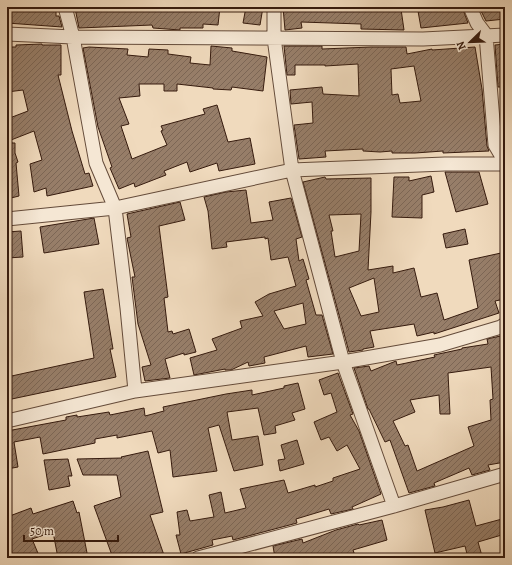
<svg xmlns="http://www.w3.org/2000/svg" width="512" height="565" viewBox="0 0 512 565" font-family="Alegreya,serif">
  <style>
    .building { fill: url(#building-hatch); stroke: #361b0e; fill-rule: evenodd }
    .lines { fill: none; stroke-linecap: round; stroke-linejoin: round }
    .minor-casing { stroke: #644b3a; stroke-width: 15 }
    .minor { stroke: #f5e7d4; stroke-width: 13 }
  </style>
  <defs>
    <pattern id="building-hatch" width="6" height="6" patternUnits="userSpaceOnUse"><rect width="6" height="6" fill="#977e69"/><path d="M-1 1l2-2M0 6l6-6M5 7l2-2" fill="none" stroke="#7c6655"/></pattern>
  </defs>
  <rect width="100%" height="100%" fill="#f0dabd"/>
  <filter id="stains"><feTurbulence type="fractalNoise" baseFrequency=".005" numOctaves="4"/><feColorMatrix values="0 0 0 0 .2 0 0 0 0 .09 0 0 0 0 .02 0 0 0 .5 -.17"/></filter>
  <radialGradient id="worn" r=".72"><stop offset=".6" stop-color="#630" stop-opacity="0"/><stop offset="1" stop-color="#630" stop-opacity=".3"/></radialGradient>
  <path class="building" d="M7,7H56V16H59L62,27L7,23Z
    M105,7H220L218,25L203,24V28H180V30L153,28L152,25L79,28L75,8Z
    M246,7H263L260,25L243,23Z
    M283,7H382V10L401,9L404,30L361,29V24L301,22L302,28L285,30Z
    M453,7H462L468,23L421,28L418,11Z
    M479,7H488V10L505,8V19L486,21Z
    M42,44V45H61V75H58L72,131L85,174L89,173L93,186L47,196L46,188L34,192L30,164L42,160L34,131L11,140L12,143H15V153L18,162L16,163L19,196L7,199V119L28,111L23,90L7,92V47H16V45Z
    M505,44V87H498L495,45Z
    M211,46L232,48V51L267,57L263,91L232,87L231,90L213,89V88L177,84V91H164V84H139L140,96L119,98L129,124L121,126L132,159L167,145L161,131L163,130L161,126L205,114L203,109L217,105L228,142L250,138L255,164L219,171L217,163L190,172L187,162L164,171L166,175L135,187L134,183L119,189L110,168L112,167L98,127L83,48L89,47L128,49L127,55L148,57L149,49L168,50V54L191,57L190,63L210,65Z
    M284,46H322V49L371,47H406L407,54L432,49V50L475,47L482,89L487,146L489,151L443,153V151L415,153H392V151L380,152L363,151V149L325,151L326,157L299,159L294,125L313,123L312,102L291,104L290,90L322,87L323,94L359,96L358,64L325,66V65H295V75H287ZM414,66L421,101L400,103L398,94L392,95L391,69Z
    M501,114H505V146L503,143Z
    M445,172H479L488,204L456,212Z
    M431,176L434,192L422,195V218L392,217L394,177H409V181Z
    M325,177L326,179L371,178V212L368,270L393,266V273L414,268L421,297L437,293L444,320L478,308L469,260L501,253L505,270V299L495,301L499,313L434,334V332L417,336L414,324L370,331L374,347L363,349V350L349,352L303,182ZM361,214L359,251L335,257L331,231H333L329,215ZM374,278L379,312L361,316L349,288Z
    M246,190L251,223L273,220L269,202L291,198L302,237L296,239L299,261L303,259L309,279L306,280L316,315H322L333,354L308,357L306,346L264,357L265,363L249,366L248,362L231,370H225V369L194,375L190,358L217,350L212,339L242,328L240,321L263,316L255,302L269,294L296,286L288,257L271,260L268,238L265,239V237L226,242L227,247L212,249L208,211L204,197L226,192ZM303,303L306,324L284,329L274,311Z
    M180,202L185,220L159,226L168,297L164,298L168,332L172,331L173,334L189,329L196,352L184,355V353L165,359L170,378L145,381L142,367L151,365L138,324L132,277H135L127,238L131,237L127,214Z
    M94,218L99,244L44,253L40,227Z
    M465,229L468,244L446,248L443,234Z
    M21,231L23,257L7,258V232Z
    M103,289L113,349H110L116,377L7,400V377L94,358L84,292Z
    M505,335V362H501L503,393H505V462L488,465L490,470L472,475L469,468L434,483L435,486L409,493L390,440L385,442L369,409H368L354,368L369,366L371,371L396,361L397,365L435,357L434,355L462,349V348L488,344L487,339ZM491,367L493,399L490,400L491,420L468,427L474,446L417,471L408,445L405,446L393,421L415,412L410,400L439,395L440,414H450L448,373Z
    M338,373L353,414L350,415L359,431L381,494L352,507L353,509L331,514L329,509L296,519L297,523L233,540L232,536L212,540L213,545L181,554L176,535H180L177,512L187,510L190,521L214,517L209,495L221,492L225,513L246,508L240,489L284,480L288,493L315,485V487L333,481V478L360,469L347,445L337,451L329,437L321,440L314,422L337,412L331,393L324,395L319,380Z
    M298,383L305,409L292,413L295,420L275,426L276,433L264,435L258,408L227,412L232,440L258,436L263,465L234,471L219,425L208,428L217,471L173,477L170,450L158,453L152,431L117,438V435L95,439V443L43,454L40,437L14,442L18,467L7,469V431L66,420V417L77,415V417L109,412L110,415L144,408L145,416L164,411L163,407L226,394L252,390V395L284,388V386Z
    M297,440L304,464L280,471L278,460L285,459L281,445Z
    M148,451L163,512L150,515L165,558H113L94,506L121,497L117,475H83L77,459L122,458L121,457Z
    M68,459L72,476H68L70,486L49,490L44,460Z
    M469,500L476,526L502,519L505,528V534L478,542L482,556L476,558H468L465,546L435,553L425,510L443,507Z
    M73,501L77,513L79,512L88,558H58L53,532L32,539L40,558H7V517L31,508L33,514Z
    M382,520L387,540L353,550L356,558H275L273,546L302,539L303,543L336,530L358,524L359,525Z"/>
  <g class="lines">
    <defs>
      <path id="minor" d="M65,7L73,37L96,163L115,208L127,308L135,391
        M274,7V38L292,170L343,362L394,506
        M470,7L477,23L486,35L495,145L505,162
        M7,34L73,37L423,39L505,35
        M7,219L115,208L292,170L445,164H505
        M7,421L135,391L343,362L440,345L501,327L505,324
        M198,558L394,506L505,474"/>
    </defs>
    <use href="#minor" class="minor-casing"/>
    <use href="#minor" class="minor"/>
  </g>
  <rect width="512" height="565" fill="none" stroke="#f0dabd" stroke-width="24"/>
  <rect x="8" y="8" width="496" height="549" fill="none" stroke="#361b0e" stroke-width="2"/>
  <rect x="12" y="12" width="488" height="541" fill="none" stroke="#361b0e"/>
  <g transform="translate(470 42) rotate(247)" stroke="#f5e7d4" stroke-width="3" paint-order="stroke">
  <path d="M0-3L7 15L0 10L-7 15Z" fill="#361b0e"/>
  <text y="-6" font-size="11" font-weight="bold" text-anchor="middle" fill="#361b0e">N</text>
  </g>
  <path d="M24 535v6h94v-6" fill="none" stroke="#361b0e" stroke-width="2"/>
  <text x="30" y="535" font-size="12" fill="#361b0e" stroke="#f5e7d4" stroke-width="3" paint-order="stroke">50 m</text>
  <rect width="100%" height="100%" filter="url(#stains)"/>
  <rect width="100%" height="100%" fill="url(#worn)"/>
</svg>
